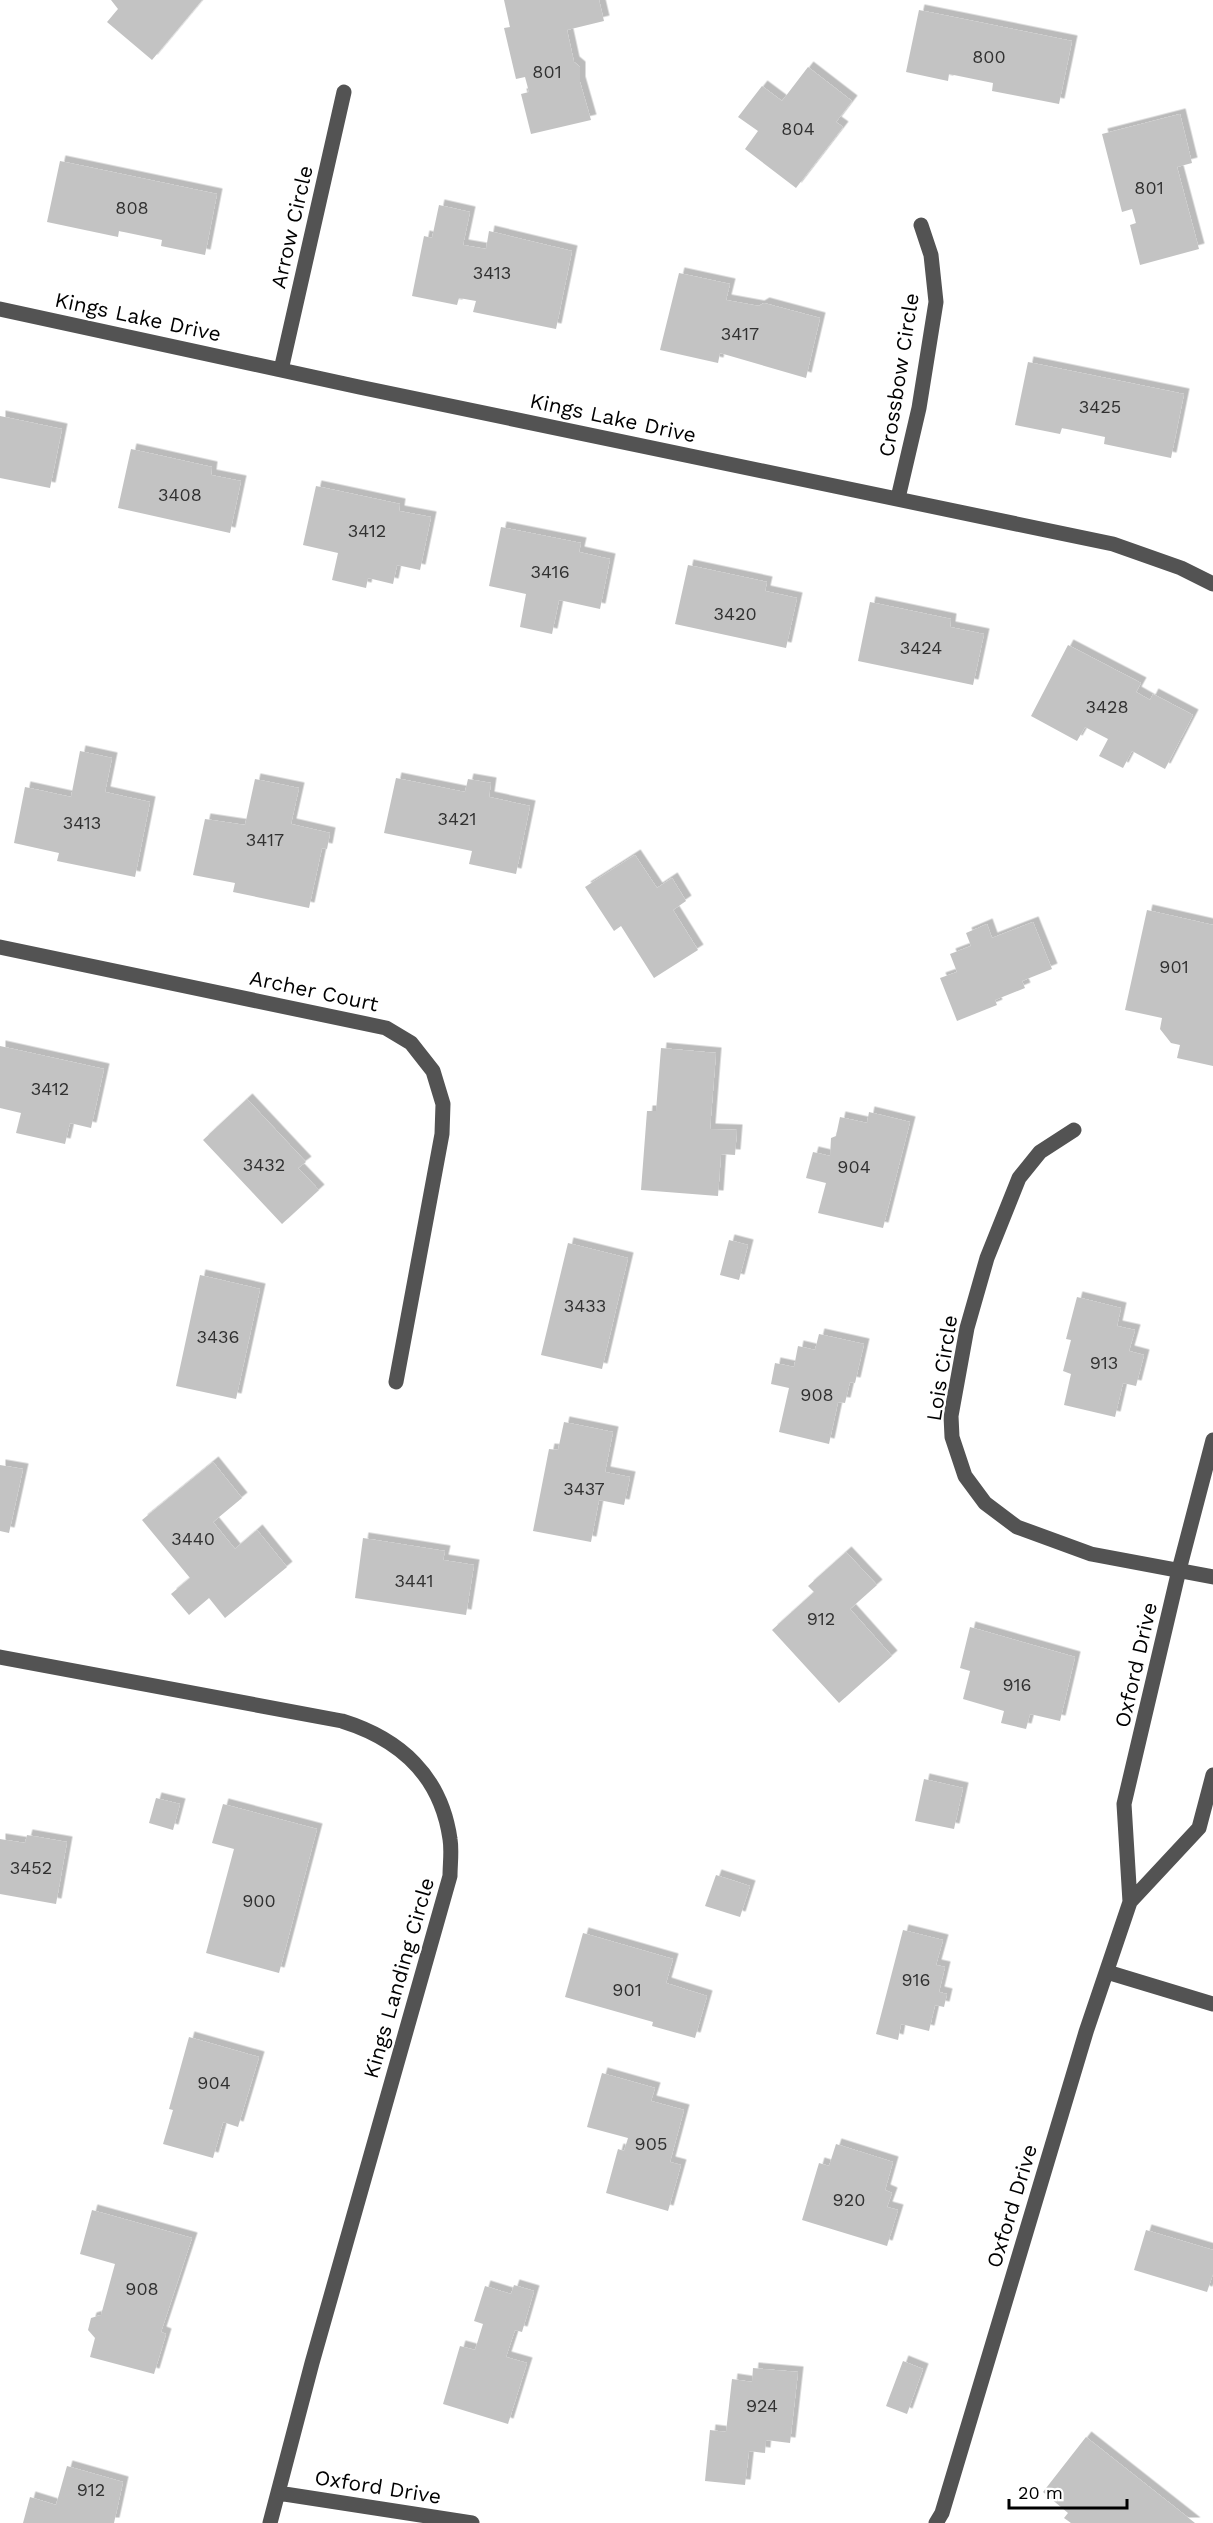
<svg xmlns="http://www.w3.org/2000/svg" width="1213" height="2523" viewBox="0 0 1213 2523" font-family="'Work Sans',sans-serif">
  <style>
    .building { fill: #c3c3c3; filter: url(#shadow) }
    .lines { fill: none; stroke-linecap: round; stroke-linejoin: round }
    .minor { stroke: #535353; stroke-width: 15 }
    .labels { text-anchor: middle; stroke-width: 4.5; stroke-linejoin: round; paint-order: stroke }
    .number-label { font-size: 18px; fill: #313131 }
    .street-label { font-size: 21px; fill: #000; stroke: #fff }
  </style>
  <defs>
    <filter id="shadow"><feDropShadow dx="5.5" dy="-5.5" stdDeviation="0" flood-color="#0004"/></filter>
  </defs>
  <rect width="100%" height="100%" fill="#fff"/>
  <path class="building" d="M111,0H202L152,60L107,22L118,9Z
    M504,0H599L604,21L567,30L574,62L580,67V82L591,120L531,134L521,94L529,92L525,77L516,79L504,28L510,27Z
    M919,10L1072,41L1059,104L992,91L993,83L949,74L948,81L906,72Z
    M808,67L852,101L836,122L843,127L796,188L745,149L758,131L738,117L762,86L782,101Z
    M1180,114L1192,163L1177,167L1199,249L1140,265L1130,225L1136,223L1132,209L1122,212L1102,134Z
    M60,161L217,194L205,255L161,246L162,240L119,231L118,237L47,222Z
    M439,205L470,212L463,245L486,249L489,231L572,251L556,329L473,312L476,301L459,298L457,305L412,296L424,236L432,238Z
    M679,273L730,284L726,300L759,306L764,303L820,318L806,378L720,353L718,363L660,350Z
    M1028,362L1184,394L1171,458L1104,444L1105,437L1062,428L1060,434L1015,425Z
    M0,416L62,429L50,488L0,478Z
    M131,449L212,467L211,475L241,481L230,533L118,508Z
    M316,486L400,504L399,511L431,517L420,570L397,565L393,584L368,578L366,588L332,580L338,553L303,545Z
    M501,527L581,543L579,552L610,559L600,609L559,600L552,634L520,627L526,594L489,586Z
    M688,565L767,582L765,591L797,598L786,648L675,624Z
    M870,602L951,619L950,627L984,634L973,685L858,661Z
    M1068,645L1141,683L1136,692L1150,700L1153,694L1193,715L1165,769L1132,751L1123,768L1099,756L1108,739L1085,727L1077,741L1031,716Z
    M80,751L112,758L105,792L150,802L135,877L57,861L59,853L14,843L25,787L71,797Z
    M396,778L465,792L468,779L491,783L489,797L530,806L516,874L469,864L472,851L384,833Z
    M255,779L299,788L291,824L330,833L327,849L322,848L309,908L233,892L235,883L193,875L205,819L245,825Z
    M635,855L657,888L672,878L686,901L673,910L698,950L654,978L621,926L614,931L585,887Z
    M1147,910L1213,925V1066L1177,1058L1180,1045L1171,1043L1160,1029L1162,1018L1125,1010Z
    M1033,922L1052,969L1022,981L1025,988L995,1000L997,1005L957,1021L940,978L957,972L950,954L971,946L966,933L987,924L992,938Z
    M0,1046L104,1069L91,1128L70,1123L65,1144L16,1133L21,1113L0,1108Z
    M661,1048L716,1053L710,1129L737,1130L735,1155L721,1154L718,1196L641,1190L647,1111H656Z
    M247,1099L306,1162L298,1168L319,1190L282,1224L203,1140Z
    M869,1112L910,1122L883,1228L818,1213L826,1183L806,1178L813,1152L830,1156L831,1138L836,1136L840,1117L867,1123Z
    M729,1240L748,1245L739,1280L720,1275Z
    M568,1243L628,1258L602,1369L541,1355Z
    M200,1275L260,1289L236,1399L176,1386Z
    M1077,1297L1121,1308L1117,1326L1135,1330L1129,1351L1144,1355L1136,1386L1123,1383L1115,1417L1064,1405L1071,1374L1063,1371L1071,1340L1066,1339Z
    M819,1334L864,1344L855,1383L850,1382L845,1403L838,1402L829,1444L779,1432L789,1388L771,1384L775,1363L794,1367L798,1346L815,1350Z
    M564,1422L613,1432L605,1472L630,1477L624,1505L599,1500L591,1542L533,1531L549,1449L558,1450Z
    M213,1462L242,1498L213,1522L235,1549L257,1530L287,1567L225,1618L209,1598L189,1615L171,1594L190,1578L142,1520Z
    M0,1465L23,1469L9,1533L0,1531Z
    M363,1538L445,1551L443,1560L474,1565L466,1615L355,1598Z
    M846,1552L877,1585L850,1609L892,1656L839,1703L772,1630L814,1592L808,1586Z
    M970,1627L1075,1657L1060,1721L1030,1714L1026,1729L1001,1723L1004,1711L963,1699L970,1671L960,1668Z
    M924,1779L963,1788L954,1829L915,1821Z
    M156,1798L180,1804L173,1830L149,1823Z
    M223,1804L317,1829L279,1973L206,1953L234,1849L212,1843Z
    M27,1835L67,1842L56,1904L0,1894V1839L25,1843Z
    M716,1875L750,1886L740,1917L705,1906Z
    M903,1930L943,1940L936,1965L945,1967L939,1992L947,1994L944,2007L935,2005L929,2031L901,2024L898,2040L876,2034Z
    M583,1933L673,1959L666,1983L707,1996L695,2038L652,2026L653,2022L565,1997Z
    M189,2037L259,2057L238,2127L223,2122L213,2158L163,2144L173,2110L169,2109Z
    M602,2073L655,2088L651,2101L684,2110L670,2162L681,2165L668,2211L606,2193L618,2149L624,2151L628,2138L587,2127Z
    M836,2144L893,2162L885,2190L892,2193L887,2207L898,2210L887,2246L802,2220L819,2163L829,2166Z
    M92,2210L192,2238L161,2332L166,2334L154,2374L90,2357L95,2338L88,2330L91,2318L101,2315L115,2264L80,2254Z
    M1146,2230L1213,2250V2274L1207,2292L1134,2270Z
    M514,2285L534,2291L522,2332L515,2330L506,2357L527,2363L508,2424L443,2404L460,2346L475,2350L483,2324L474,2321L485,2286L511,2294Z
    M903,2361L923,2369L907,2414L886,2406Z
    M753,2368L798,2372L790,2443L766,2440L765,2453L749,2451L745,2485L705,2481L710,2430L726,2432L732,2379L752,2382Z
    M1086,2437L1195,2523H1071L1064,2518L1068,2513L1043,2492Z
    M67,2466L123,2482L114,2523H23L30,2497L56,2505Z"/>
  <g class="lines">
    <path class="minor" d="M0,309L359,387L1113,544L1181,568L1213,584
      M281,370L344,92
      M898,498L919,408L936,302L931,255L921,225
      M0,947L386,1028L411,1043L433,1071L443,1104L442,1134L396,1382
      M1074,1130L1040,1152L1019,1178L987,1258L967,1328L951,1416L952,1437L965,1476L985,1503L1017,1527L1091,1554L1213,1577
      M0,1657L342,1721C400,1739 441,1776 450,1839C452,1851 450,1864 450,1876L312,2363L270,2523
      M1130,1902L1199,1828L1213,1775
      M1107,1972L1213,2004
      M278,2493L472,2523
      M936,2523L942,2513L1086,2032L1130,1902L1124,1804L1179,1570L1213,1440"/>
  </g>
  <g class="labels">
    <g class="number-label">
      <text x="989" y="63">800</text>
      <text x="547" y="78">801</text>
      <text x="798" y="135">804</text>
      <text x="1149" y="194">801</text>
      <text x="132" y="214">808</text>
      <text x="492" y="279">3413</text>
      <text x="740" y="340">3417</text>
      <text x="1100" y="413">3425</text>
      <text x="180" y="501">3408</text>
      <text x="367" y="537">3412</text>
      <text x="550" y="578">3416</text>
      <text x="735" y="620">3420</text>
      <text x="921" y="654">3424</text>
      <text x="1107" y="713">3428</text>
      <text x="457" y="825">3421</text>
      <text x="82" y="829">3413</text>
      <text x="265" y="846">3417</text>
      <text x="1174" y="973">901</text>
      <text x="50" y="1095">3412</text>
      <text x="264" y="1171">3432</text>
      <text x="854" y="1173">904</text>
      <text x="585" y="1312">3433</text>
      <text x="218" y="1343">3436</text>
      <text x="1104" y="1369">913</text>
      <text x="817" y="1401">908</text>
      <text x="584" y="1495">3437</text>
      <text x="193" y="1545">3440</text>
      <text x="414" y="1587">3441</text>
      <text x="821" y="1625">912</text>
      <text x="1017" y="1691">916</text>
      <text x="31" y="1874">3452</text>
      <text x="259" y="1907">900</text>
      <text x="916" y="1986">916</text>
      <text x="627" y="1996">901</text>
      <text x="214" y="2089">904</text>
      <text x="651" y="2150">905</text>
      <text x="849" y="2206">920</text>
      <text x="142" y="2295">908</text>
      <text x="762" y="2412">924</text>
      <text x="91" y="2496">912</text>
    </g>
    <g class="street-label">
      <text transform="translate(292 227) rotate(-77)" y="7">Arrow Circle</text>
      <text transform="translate(138 317) rotate(12)" y="7">Kings Lake Drive</text>
      <text transform="translate(899 375) rotate(-81)" y="7">Crossbow Circle</text>
      <text transform="translate(613 418) rotate(12)" y="7">Kings Lake Drive</text>
      <text transform="translate(314 991) rotate(12)" y="7">Archer Court</text>
      <text transform="translate(942 1368) rotate(-81)" y="7">Lois Circle</text>
      <text transform="translate(1136 1665) rotate(-77)" y="7">Oxford Drive</text>
      <text transform="translate(399 1978) rotate(-74)" y="7">Kings Landing Circle</text>
      <text transform="translate(1012 2206) rotate(-73)" y="7">Oxford Drive</text>
      <text transform="translate(378 2487) rotate(9)" y="7">Oxford Drive</text>
    </g>
  </g>
  <path d="M1009 2499v9h118v-9" fill="none" stroke="#000000" stroke-width="3"/>
  <text x="1018" y="2499" font-size="18" fill="#000000" stroke="#ffffff" stroke-width="4.5" paint-order="stroke">20 m</text>
</svg>
